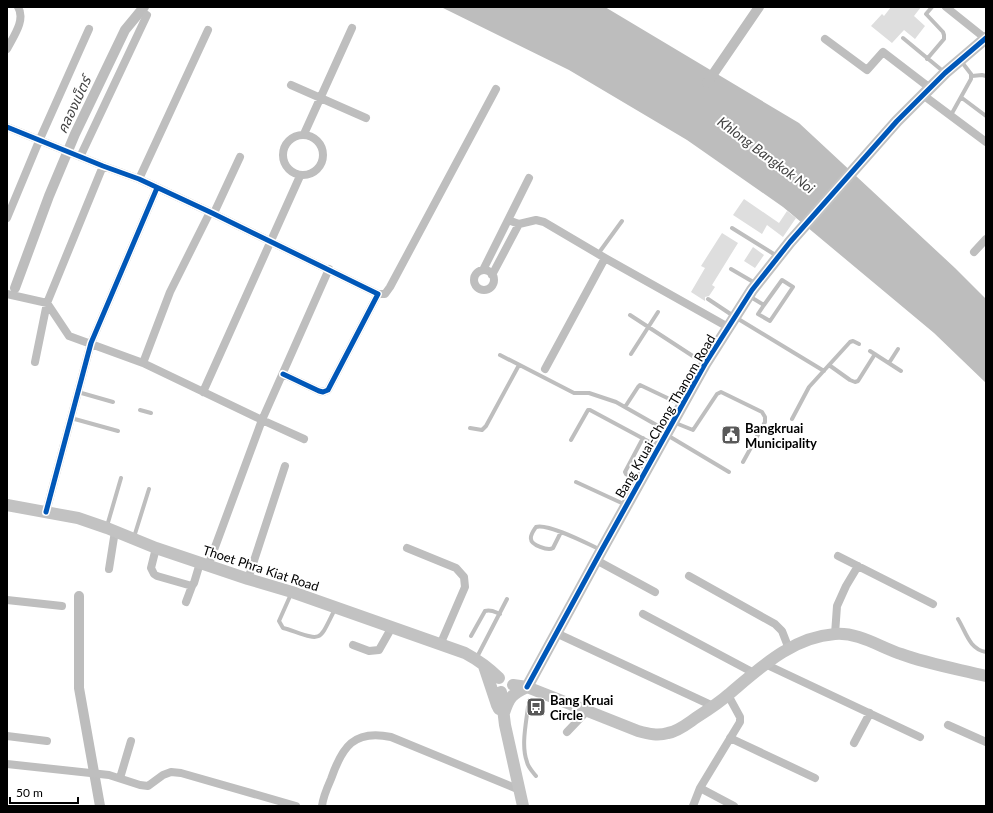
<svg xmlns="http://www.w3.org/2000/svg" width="993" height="813" viewBox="0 0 993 813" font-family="Lato,'Noto Sans Thai',sans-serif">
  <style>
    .water { fill: #bdbdbd }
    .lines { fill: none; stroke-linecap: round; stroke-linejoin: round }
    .canal { stroke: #bdbdbd; stroke-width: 10 }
    .building { fill: #dedede }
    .lane { stroke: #bebebe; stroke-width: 4 }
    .street { stroke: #bebebe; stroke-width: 8 }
    .secondary { stroke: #c2c2c2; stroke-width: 12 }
    .cycleway-casing { stroke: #fff; stroke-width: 8 }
    .cycleway { stroke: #0057b8; stroke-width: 5 }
    .labels { text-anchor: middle; stroke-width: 4; stroke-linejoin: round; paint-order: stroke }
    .street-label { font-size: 13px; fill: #000; stroke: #fff }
    .poi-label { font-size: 13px; font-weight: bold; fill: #000; stroke: #fff; text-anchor: start }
    .water-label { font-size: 14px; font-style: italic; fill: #424242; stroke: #fff }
  </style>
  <rect width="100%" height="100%" fill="#fff"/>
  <path class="water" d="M441,7H605L799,123L955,268L986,299V383L934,333L783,207L687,140L569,70Z"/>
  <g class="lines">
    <path class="canal" d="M707,83L759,7
      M15,288L49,196L75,134L125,30L144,7
      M79,596V688L100,806"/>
  </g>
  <path class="building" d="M891,7H921L914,16L925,26L915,39L904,30L892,43L871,26L882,14L884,16Z
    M744,199L779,223L787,211L796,218L783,237L767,225L762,234L733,215Z
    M722,233L738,243L712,285L715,287L709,296L705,297V301L691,292L705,268L701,266Z
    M753,247L764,255L755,268L744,261Z"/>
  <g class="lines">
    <path class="lane" d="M903,38L944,72
      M927,59L944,39V35L943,32L926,14L932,7
      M972,76L982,75L986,76
      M962,98L986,116
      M951,115L971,79V74L961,61
      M732,228L777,256
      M598,254L622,221
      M731,269L755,283
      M749,296L764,305L758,314L770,321L793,287L782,280L764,305
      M708,299L735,317L824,371
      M630,315L705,364
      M870,351L901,371
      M631,354L658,312
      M500,355L574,393H589L616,402L667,431
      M889,363L898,349
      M829,365L850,380L855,382L858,381L875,354
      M78,392L113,402
      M625,407L638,387L640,385L680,404
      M140,410L151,413
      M71,418L118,431
      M792,419L809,387L850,342L853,341L859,344
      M673,422L693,430L717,394L721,392L762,412L765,417V422L743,462
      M470,428L482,430L486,426L519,365
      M667,435L729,472
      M571,440L588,410H590L657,446
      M576,482L626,505
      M638,482L626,474L625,472L643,438
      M107,526L121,478
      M561,532L553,548C548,551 531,545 531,539C530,535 534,530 536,527C548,523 588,544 601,550
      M134,537L149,489
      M291,594L279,621L283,628L287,629C323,641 318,643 335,609
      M958,619C966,632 969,649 986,652
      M471,636L485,611C491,609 495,612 500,614
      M476,659L507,599
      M528,707C526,724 521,746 527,762C528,767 532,771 536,776"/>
    <path class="street" d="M946,7L986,39
      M825,39L867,70L883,52L930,88
      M7,49C13,37 26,20 18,7
      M291,85L366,118
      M923,95L986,142
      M7,127L103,166L139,179L210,212L378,294L328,390L323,392L319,391L283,374
      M304,134L352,28
      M283 155a20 20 0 1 1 40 0a20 20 0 1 1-40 0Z
      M80,157L147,15
      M139,179L208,30
      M214,213L240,157
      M7,218L39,141L89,29
      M508,220L519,224L536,220L544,222L605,258L728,327
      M974,252L986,239
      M483,270L529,178
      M474 280a10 10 0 1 1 20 0a10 10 0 1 1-20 0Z
      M492,275L519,224
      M7,294L47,303L69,336L143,363L262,420L304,439
      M378,294H385L390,287L496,89
      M35,362L47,303L103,166
      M143,363L170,292L210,212
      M545,369L605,258
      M203,392L300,176
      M46,512L91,343L157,188
      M156,548L151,568L154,574L157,576L192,586L194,583L200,563
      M407,548L456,568L464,577L465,587L440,645
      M838,556L933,604
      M596,560L655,592
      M208,566L262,420L329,269
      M109,569L115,531
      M689,576L775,624L782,631L789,649
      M248,579L285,466
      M7,600L62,606
      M186,602L192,586
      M643,614L754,673
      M556,633L713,706
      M835,634L837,606L846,586L858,566
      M353,645L369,651L379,650L392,627
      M765,664L920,737
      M948,725L986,742
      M567,732L587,711
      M7,736L47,741
      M730,738L815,778
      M854,743L870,713
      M7,764L109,775L140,785L148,786L163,775L171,772L181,773L296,806
      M120,778L131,741
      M700,788L734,806
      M322,806C323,797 327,788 331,779C342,747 354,729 391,737L520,790
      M693,806L700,788L740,722V717L728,695"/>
    <path class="secondary" d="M7,505L78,518L107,528L156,548L248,579L292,592L465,653C478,660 489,668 499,678
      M484,666L497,705L499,709
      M513,685L527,687L638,731C649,734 658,736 668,733C679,731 688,723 697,717C708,710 719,703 729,694C760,668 792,637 835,634C858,632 880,647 901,654C928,664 958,669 986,676
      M527,687L600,553L705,364L752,290L790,242L897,121L945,73L986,38
      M501,692L505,725L523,806
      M504,713C509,697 512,694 527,687"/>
    <defs>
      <path id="cycleway" d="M7,127L103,166L139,179L210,212L378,294L328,390L323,392L319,391L283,374
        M46,512L91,343L157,188
        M527,687L600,553L705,364L752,290L790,242L897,121L945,73L986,38"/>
    </defs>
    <use href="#cycleway" class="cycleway-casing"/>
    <use href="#cycleway" class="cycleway"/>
  </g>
  <defs>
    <symbol id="civic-square" viewBox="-11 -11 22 22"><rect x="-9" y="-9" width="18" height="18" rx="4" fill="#595959" stroke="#fff"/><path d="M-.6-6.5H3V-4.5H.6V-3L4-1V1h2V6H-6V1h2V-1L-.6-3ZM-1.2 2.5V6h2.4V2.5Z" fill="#fff"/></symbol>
    <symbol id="bus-square" viewBox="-11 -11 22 22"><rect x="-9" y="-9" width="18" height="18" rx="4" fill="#595959" stroke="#fff"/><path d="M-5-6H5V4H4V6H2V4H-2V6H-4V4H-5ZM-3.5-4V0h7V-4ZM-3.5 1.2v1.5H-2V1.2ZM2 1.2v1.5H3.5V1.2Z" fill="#fff"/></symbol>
  </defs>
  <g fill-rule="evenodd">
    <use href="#civic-square" x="720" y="424" width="22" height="22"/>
    <use href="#bus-square" x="525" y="696" width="22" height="22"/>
  </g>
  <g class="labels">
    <g class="street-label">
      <text transform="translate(665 416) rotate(-60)" y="5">Bang Kruai-Chong Thanom Road</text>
      <text transform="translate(261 568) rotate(18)" y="5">Thoet Phra Kiat Road</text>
    </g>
    <g class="poi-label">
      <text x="745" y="433">Bangkruai<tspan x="745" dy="15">Municipality</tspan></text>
      <text x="550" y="705">Bang Kruai<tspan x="550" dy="15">Circle</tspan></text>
    </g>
    <g class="water-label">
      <text transform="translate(74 105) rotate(-65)" y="5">คลองเม็ตร์</text>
      <text transform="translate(766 155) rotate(37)" y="5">Khlong Bangkok Noi</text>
    </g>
  </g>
  <rect width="993" height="813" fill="none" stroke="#000000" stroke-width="16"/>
  <path d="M10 797v6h68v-6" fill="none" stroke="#000000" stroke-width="2"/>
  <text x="16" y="797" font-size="12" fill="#000000" stroke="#ffffff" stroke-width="3" paint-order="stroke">50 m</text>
</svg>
